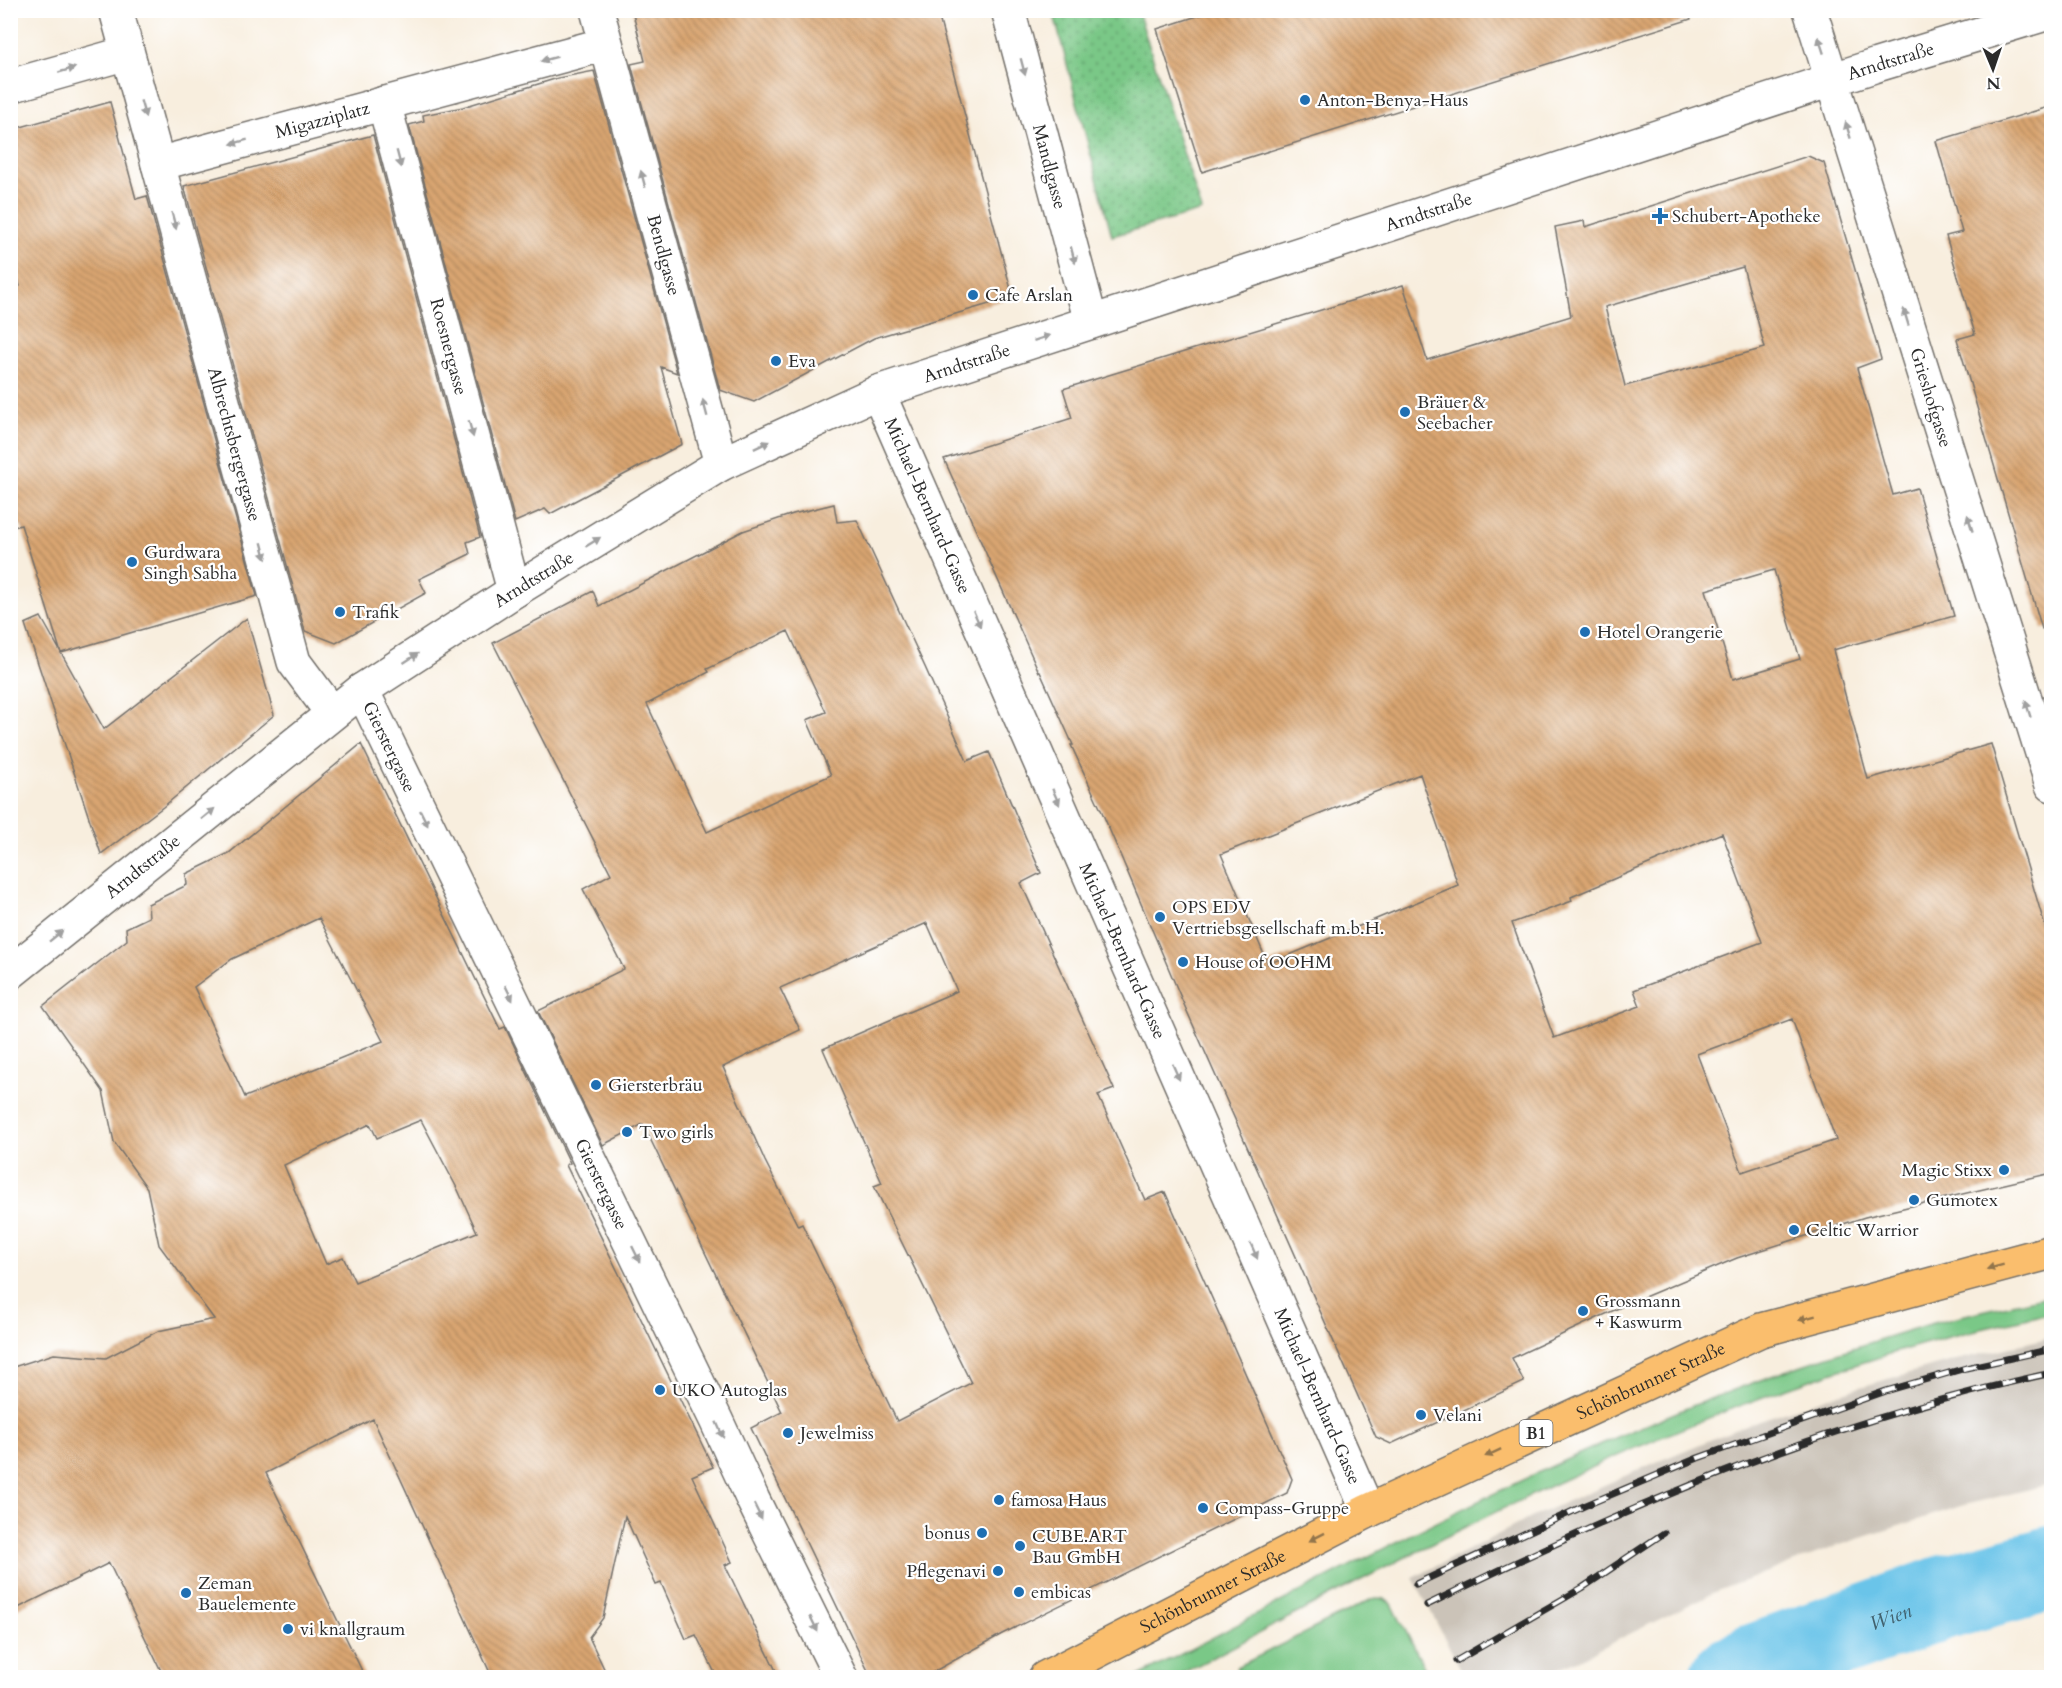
<svg xmlns="http://www.w3.org/2000/svg" width="2062" height="1688" viewBox="0 0 2062 1688" font-family="Cardo,serif">
  <style>
    .industrial { fill: #cbc3b8 }
    .grass { fill: #7ac887; stroke: #527a59; stroke-width: 1.5 }
    .park { fill: url(#park-dots); stroke: #527a59; stroke-width: 1.5 }
    .lines { fill: none; stroke-linecap: round; stroke-linejoin: round }
    .river { stroke: #6bc4e9; stroke-width: 84 }
    .building { fill: url(#building-back-hatch); fill-rule: evenodd }
    .minor-casing { stroke: #736f6a; stroke-width: 36 }
    .major-casing { stroke: #736f6a; stroke-width: 36 }
    .minor { stroke: #fff; stroke-width: 33 }
    .major { stroke: #fabe6d; stroke-width: 33 }
    .rail-casing { stroke: #2b2b2b; stroke-width: 7 }
    .rail { stroke: #fff; stroke-width: 4.5; stroke-dasharray: 14; stroke-linecap: butt }
    .oneway { fill: #a0a0a0 }
    .oneway2 { fill: #92744c }
    .poi-dot { fill: #1f6fb2; stroke: #fff; stroke-width: 2 }
    .labels { text-anchor: middle; stroke-width: 4.5; stroke-linejoin: round; paint-order: stroke }
    .shield { fill: #fff; stroke: #6b6b6b; stroke-width: 1.5 }
    .shield-label { font-size: 16px; font-weight: bold; fill: #2b2b2b }
    .street-label { font-size: 18px; fill: #2b2b2b; stroke: #fff }
    .poi-label { font-size: 18px; fill: #2b2b2b; stroke: #fff; text-anchor: start }
    .water-label { font-size: 20px; font-style: italic; fill: #41616e; stroke: #fff }
  </style>
  <defs>
    <pattern id="park-dots" width="8" height="8" patternUnits="userSpaceOnUse" patternTransform="scale(1.5)"><rect width="8" height="8" fill="#7ac887"/><path d="M2 2h.1M6 6h.1" fill="none" stroke="#64a36f" stroke-width="1.8" stroke-linecap="round"/></pattern>
    <pattern id="building-back-hatch" width="6" height="6" patternUnits="userSpaceOnUse" patternTransform="scale(1.5)"><rect width="6" height="6" fill="#d9a571"/><path d="M-1 5l2 2M0 0l6 6M5-1l2 2" fill="none" stroke="#b0875d"/></pattern>
  </defs>
  <rect width="100%" height="100%" fill="#fff"/>
  <filter id="ink" filterUnits="userSpaceOnUse"><feTurbulence type="fractalNoise" baseFrequency=".0167" numOctaves="2"/><feDisplacementMap in="SourceGraphic" scale="12" xChannelSelector="R" yChannelSelector="G"/><feConvolveMatrix kernelMatrix="1 2 1 2 8 2 1 2 1" color-interpolation-filters="sRGB"/></filter>
  <filter id="wash" filterUnits="userSpaceOnUse"><feTurbulence type="fractalNoise" baseFrequency=".008" numOctaves="4" result="noise"/><feDisplacementMap in="SourceGraphic" scale="24" xChannelSelector="R" yChannelSelector="G"/><feGaussianBlur stdDeviation="1.35" result="paint"/><feColorMatrix in="noise" values="0 0 0 0 0 0 0 0 0 0 0 0 0 0 0 0 0 1.4 0 .05"/><feComposite in="paint" operator="in"/></filter>
  <g filter="url(#wash)">
    <rect width="100%" height="100%" fill="#f8eede"/>
    <path class="industrial" d="M2051,1337V1484L1964,1505L1837,1546L1717,1591L1542,1677H1465L1413,1578L1532,1517L1654,1463L1751,1423L1853,1389L1941,1364Z"/>
    <path class="grass" d="M2051,1295V1313C2017,1321 1983,1328 1949,1337C1823,1371 1699,1419 1581,1472C1442,1535 1309,1608 1175,1677H1137C1332,1576 1525,1468 1731,1391C1796,1366 1863,1344 1930,1324C1970,1313 2011,1305 2051,1295Z
      M1377,1598L1384,1599L1392,1604L1429,1677H1236L1237,1667L1372,1599Z"/>
    <path class="park" d="M1053,11H1138L1202,211L1112,236Z"/>
    <g class="lines">
      <path class="river" id="s1" d="M1732,1678L1754,1666L1945,1597L2052,1568"/>
    </g>
    <g id="blocks">
      <path class="building" d="M632,10H937L1013,297L874,338L754,402L720,390L631,64L645,61Z
        M1216,10H1690L1691,19L1202,172L1157,29Z
        M594,71L677,373L661,367L682,444L550,514L545,509L515,522L409,125L424,121L423,115L463,107L558,78Z
        M110,102L136,199L147,196L257,596L61,653L21,525L10,528V289L20,286L10,251V130Z
        M2052,106V627L2042,629L1957,339L1975,334L1946,236L1962,232L1936,141Z
        M373,135L480,537L467,542L470,554L419,579L426,593L336,643L305,631L184,186Z
        M1808,156L1824,163L1881,359L1857,368L1893,495L1917,488L1954,616L1833,650L1868,779L1991,744L2052,950V1173L1865,1217L1737,1258L1623,1306L1512,1358L1524,1382L1391,1444L1376,1437L1182,1000L1102,812L1071,745H1073L1040,672H1039L944,459L1072,418L1063,389L1403,285L1427,360L1571,316L1555,227L1584,221L1585,227ZM1743,267L1765,348L1625,386L1605,307ZM1774,570L1800,659L1733,679L1706,590ZM1420,774L1458,885L1268,964L1221,854ZM1722,833L1762,942L1634,990L1640,1006L1554,1038L1512,923L1572,901L1571,897ZM1792,1019L1836,1140L1742,1172L1697,1054Z
        M834,504L837,522L857,520L925,667L967,761L989,752L1041,873L1021,883L1114,1089L1098,1095L1145,1200L1165,1192L1292,1479L1287,1493L1002,1634L924,1677H871L751,1428L782,1412L643,1124L603,1145L538,1011L624,969L583,889L611,874L493,643L593,591L599,606L743,531L793,514ZM788,631L826,712L807,720L831,775L707,832L647,704L709,672L707,669ZM927,923L957,991L823,1049L882,1183L874,1186L971,1383L897,1421L802,1224L798,1226L765,1161L723,1067L800,1030L780,988Z
        M41,617L104,729L247,618L274,715L163,807L101,854L25,624Z
        M361,744L500,1029L505,1027L570,1163L566,1165L713,1467L692,1476L732,1562L725,1565L779,1677H717L696,1635L686,1639L661,1583L656,1585L625,1516L603,1618L589,1637L608,1677H492L373,1419L266,1473L365,1677H164L109,1563L10,1612V1368L54,1354L106,1358L158,1331L214,1319L159,1245L147,1188L114,1142L103,1091L43,1006L127,940L126,928L149,917L148,904L187,885L186,874L229,853ZM319,918L383,1041L245,1097L194,987L232,959ZM421,1120L458,1190L477,1232L355,1282L343,1257L326,1264L284,1165L370,1124L377,1138Z"/>
    </g>
  </g>
  <g filter="url(#ink)">
    <use href="#blocks" fill-opacity="0" stroke="#736f6a" stroke-width="1.5"/>
    <g class="lines">
      <defs>
        <g id="minor">
          <path id="s2" d="M116,10L294,662L332,713"/>
          <path id="s3" d="M597,10L721,464"/>
          <path id="s4" d="M1008,10L1091,322"/>
          <path id="s5" d="M1810,10L2052,785"/>
          <path d="M10,86L127,53"/>
          <path id="s6" d="M384,103L514,591"/>
          <path id="s7" d="M158,164L606,44"/>
          <path id="s8" d="M878,392L1368,1511"/>
          <path id="s9" d="M362,690L716,1420L753,1500L841,1678"/>
          <path id="s10" d="M10,973L362,690L514,591L721,464L878,392L1877,65L2052,12"/>
        </g>
        <g id="major">
          <path id="s11" d="M1045,1678L1368,1511L1761,1330L2052,1252"/>
        </g>
      </defs>
      <use href="#minor" class="minor-casing"/>
      <use href="#major" class="major-casing"/>
      <use href="#minor" class="minor"/>
      <use href="#major" class="major"/>
      <defs>
        <path id="rail" d="M1416,1584L1584,1506L1698,1458L1886,1391L1966,1368L2052,1349
          M1427,1605C1628,1506 1831,1419 2052,1373
          M1456,1661L1582,1588L1664,1533"/>
      </defs>
      <use href="#rail" class="rail-casing"/>
      <use href="#rail" class="rail"/>
    </g>
    <defs><path id="oneway-solid" d="M-6-.8H1V-3.2L6.5 0L1 3.2V.8H-6Z" transform="scale(1.5)"/></defs>
    <g class="oneway">
      <use href="#oneway-solid" transform="translate(1821 45) rotate(-108)"/>
      <use href="#oneway-solid" transform="translate(549 59) rotate(165)"/>
      <use href="#oneway-solid" transform="translate(1023 67) rotate(75)"/>
      <use href="#oneway-solid" transform="translate(67 70) rotate(-16)"/>
      <use href="#oneway-solid" transform="translate(143 109) rotate(74)"/>
      <use href="#oneway-solid" transform="translate(1848 130) rotate(-107)"/>
      <use href="#oneway-solid" transform="translate(239 142) rotate(165)"/>
      <use href="#oneway-solid" transform="translate(399 159) rotate(75)"/>
      <use href="#oneway-solid" transform="translate(643 179) rotate(-105)"/>
      <use href="#oneway-solid" transform="translate(174 221) rotate(75)"/>
      <use href="#oneway-solid" transform="translate(1073 255) rotate(75)"/>
      <use href="#oneway-solid" transform="translate(1906 317) rotate(-107)"/>
      <use href="#oneway-solid" transform="translate(1042 338) rotate(-18)"/>
      <use href="#oneway-solid" transform="translate(705 408) rotate(-105)"/>
      <use href="#oneway-solid" transform="translate(471 429) rotate(75)"/>
      <use href="#oneway-solid" transform="translate(762 445) rotate(-25)"/>
      <use href="#oneway-solid" transform="translate(1970 523) rotate(-107)"/>
      <use href="#oneway-solid" transform="translate(593 542) rotate(-32)"/>
      <use href="#oneway-solid" transform="translate(264 551) rotate(75)"/>
      <use href="#oneway-solid" transform="translate(977 619) rotate(66)"/>
      <use href="#oneway-solid" transform="translate(411 658) rotate(-33)"/>
      <use href="#oneway-solid" transform="translate(2028 709) rotate(-107)"/>
      <use href="#oneway-solid" transform="translate(1056 797) rotate(66)"/>
      <use href="#oneway-solid" transform="translate(208 814) rotate(-39)"/>
      <use href="#oneway-solid" transform="translate(424 818) rotate(64)"/>
      <use href="#oneway-solid" transform="translate(56 936) rotate(-39)"/>
      <use href="#oneway-solid" transform="translate(509 993) rotate(64)"/>
      <use href="#oneway-solid" transform="translate(1176 1072) rotate(66)"/>
      <use href="#oneway-solid" transform="translate(1254 1251) rotate(66)"/>
      <use href="#oneway-solid" transform="translate(636 1254) rotate(64)"/>
      <use href="#oneway-solid" transform="translate(720 1430) rotate(66)"/>
      <use href="#oneway-solid" transform="translate(758 1512) rotate(64)"/>
      <use href="#oneway-solid" transform="translate(814 1624) rotate(64)"/>
    </g>
    <g class="oneway2">
      <use href="#oneway-solid" transform="translate(1995 1267) rotate(165)"/>
      <use href="#oneway-solid" transform="translate(1807 1318) rotate(165)"/>
      <use href="#oneway-solid" transform="translate(1493 1453) rotate(155)"/>
      <use href="#oneway-solid" transform="translate(1317 1537) rotate(153)"/>
    </g>
  </g>
  <g class="poi-dot">
    <circle cx="1305" cy="100" r="6"/>
    <path d="M1657 207h6v6h6v6h-6v6h-6v-6h-6v-6h6z"/>
    <circle cx="973" cy="295" r="6"/>
    <circle cx="776" cy="361" r="6"/>
    <circle cx="1405" cy="412" r="6"/>
    <circle cx="132" cy="562" r="6"/>
    <circle cx="340" cy="612" r="6"/>
    <circle cx="1585" cy="632" r="6"/>
    <circle cx="1160" cy="917" r="6"/>
    <circle cx="1183" cy="962" r="6"/>
    <circle cx="596" cy="1085" r="6"/>
    <circle cx="627" cy="1132" r="6"/>
    <circle cx="2004" cy="1170" r="6"/>
    <circle cx="1914" cy="1200" r="6"/>
    <circle cx="1794" cy="1230" r="6"/>
    <circle cx="1583" cy="1311" r="6"/>
    <circle cx="660" cy="1390" r="6"/>
    <circle cx="1421" cy="1415" r="6"/>
    <circle cx="788" cy="1433" r="6"/>
    <circle cx="999" cy="1500" r="6"/>
    <circle cx="1203" cy="1508" r="6"/>
    <circle cx="982" cy="1533" r="6"/>
    <circle cx="1020" cy="1546" r="6"/>
    <circle cx="998" cy="1571" r="6"/>
    <circle cx="1019" cy="1592" r="6"/>
    <circle cx="186" cy="1593" r="6"/>
    <circle cx="288" cy="1629" r="6"/>
  </g>
  <g class="labels">
    <rect class="shield" x="1519.5" y="1420" width="33" height="26" rx="4.5"/>
    <g class="shield-label">
      <text x="1536" y="1439">B1</text>
    </g>
    <g class="street-label">
      <text dy="6" stroke="none"><textPath href="#s10" startOffset="2114">Arndtstraße</textPath></text>
      <text dy="6" stroke="none"><textPath href="#s7" startOffset="170">Migazziplatz</textPath></text>
      <text dy="6" stroke="none"><textPath href="#s4" startOffset="162">Mandlgasse</textPath></text>
      <text dy="6" stroke="none"><textPath href="#s10" startOffset="1628">Arndtstraße</textPath></text>
      <text dy="6" stroke="none"><textPath href="#s3" startOffset="254">Bendlgasse</textPath></text>
      <text dy="6" stroke="none"><textPath href="#s6" startOffset="252">Roesnergasse</textPath></text>
      <text dy="6" stroke="none"><textPath href="#s10" startOffset="1142">Arndtstraße</textPath></text>
      <text dy="6" stroke="none"><textPath href="#s5" startOffset="406">Grieshofgasse</textPath></text>
      <text dy="6" stroke="none"><textPath href="#s2" startOffset="450">Albrechtsbergergasse</textPath></text>
      <text dy="6" stroke="none"><textPath href="#s8" startOffset="124">Michael-Bernhard-Gasse</textPath></text>
      <text dy="6" stroke="none"><textPath href="#s10" startOffset="656">Arndtstraße</textPath></text>
      <text dy="6" stroke="none"><textPath href="#s9" startOffset="63">Gierstergasse</textPath></text>
      <text dy="6" stroke="none"><textPath href="#s10" startOffset="170">Arndtstraße</textPath></text>
      <text dy="6" stroke="none"><textPath href="#s8" startOffset="610">Michael-Bernhard-Gasse</textPath></text>
      <text dy="6" stroke="none"><textPath href="#s9" startOffset="549">Gierstergasse</textPath></text>
      <text dy="6" stroke="none"><textPath href="#s11" startOffset="675">Schönbrunner Straße</textPath></text>
      <text dy="6" stroke="none"><textPath href="#s8" startOffset="1096">Michael-Bernhard-Gasse</textPath></text>
      <text dy="6" stroke="none"><textPath href="#s11" startOffset="189">Schönbrunner Straße</textPath></text>
    </g>
    <g class="poi-label">
      <text x="1317" y="106">Anton-Benya-Haus</text>
      <text x="1672" y="222">Schubert-Apotheke</text>
      <text x="985" y="301">Cafe Arslan</text>
      <text x="788" y="367">Eva</text>
      <text x="1417" y="408">Bräuer &amp;<tspan x="1417" dy="21">Seebacher</tspan></text>
      <text x="144" y="558">Gurdwara<tspan x="144" dy="21">Singh Sabha</tspan></text>
      <text x="352" y="618">Trafik</text>
      <text x="1597" y="638">Hotel Orangerie</text>
      <text x="1172" y="913">OPS EDV<tspan x="1172" dy="21">Vertriebsgesellschaft m.b.H.</tspan></text>
      <text x="1195" y="968">House of OOHM</text>
      <text x="608" y="1091">Giersterbräu</text>
      <text x="639" y="1138">Two girls</text>
      <text x="1992" y="1176" text-anchor="end">Magic Stixx</text>
      <text x="1926" y="1206">Gumotex</text>
      <text x="1806" y="1236">Celtic Warrior</text>
      <text x="1595" y="1307">Grossmann<tspan x="1595" dy="21">+ Kaswurm</tspan></text>
      <text x="672" y="1396">UKO Autoglas</text>
      <text x="1433" y="1421">Velani</text>
      <text x="800" y="1439">Jewelmiss</text>
      <text x="1011" y="1506">famosa Haus</text>
      <text x="1215" y="1514">Compass-Gruppe</text>
      <text x="970" y="1539" text-anchor="end">bonus</text>
      <text x="1032" y="1542">CUBE.ART<tspan x="1032" dy="21">Bau GmbH</tspan></text>
      <text x="986" y="1577" text-anchor="end">Pflegenavi</text>
      <text x="198" y="1589">Zeman<tspan x="198" dy="21">Bauelemente</tspan></text>
      <text x="1031" y="1598">embicas</text>
      <text x="300" y="1635">vi knallgraum</text>
    </g>
    <g class="water-label">
      <text dy="7" stroke="none"><textPath href="#s1" startOffset="170">Wien</textPath></text>
    </g>
  </g>
  <rect width="2062" height="1688" fill="none" stroke="#fff" stroke-width="36"/>
  <g transform="translate(1993 69) rotate(178)" stroke="#ffffff" stroke-width="4.5" paint-order="stroke">
  <path d="M0-4.5L10 22L0 15L-10 22Z" fill="#2b2b2b"/>
  <text y="-9" font-size="16" font-weight="bold" text-anchor="middle" fill="#2b2b2b">N</text>
  </g>
</svg>
